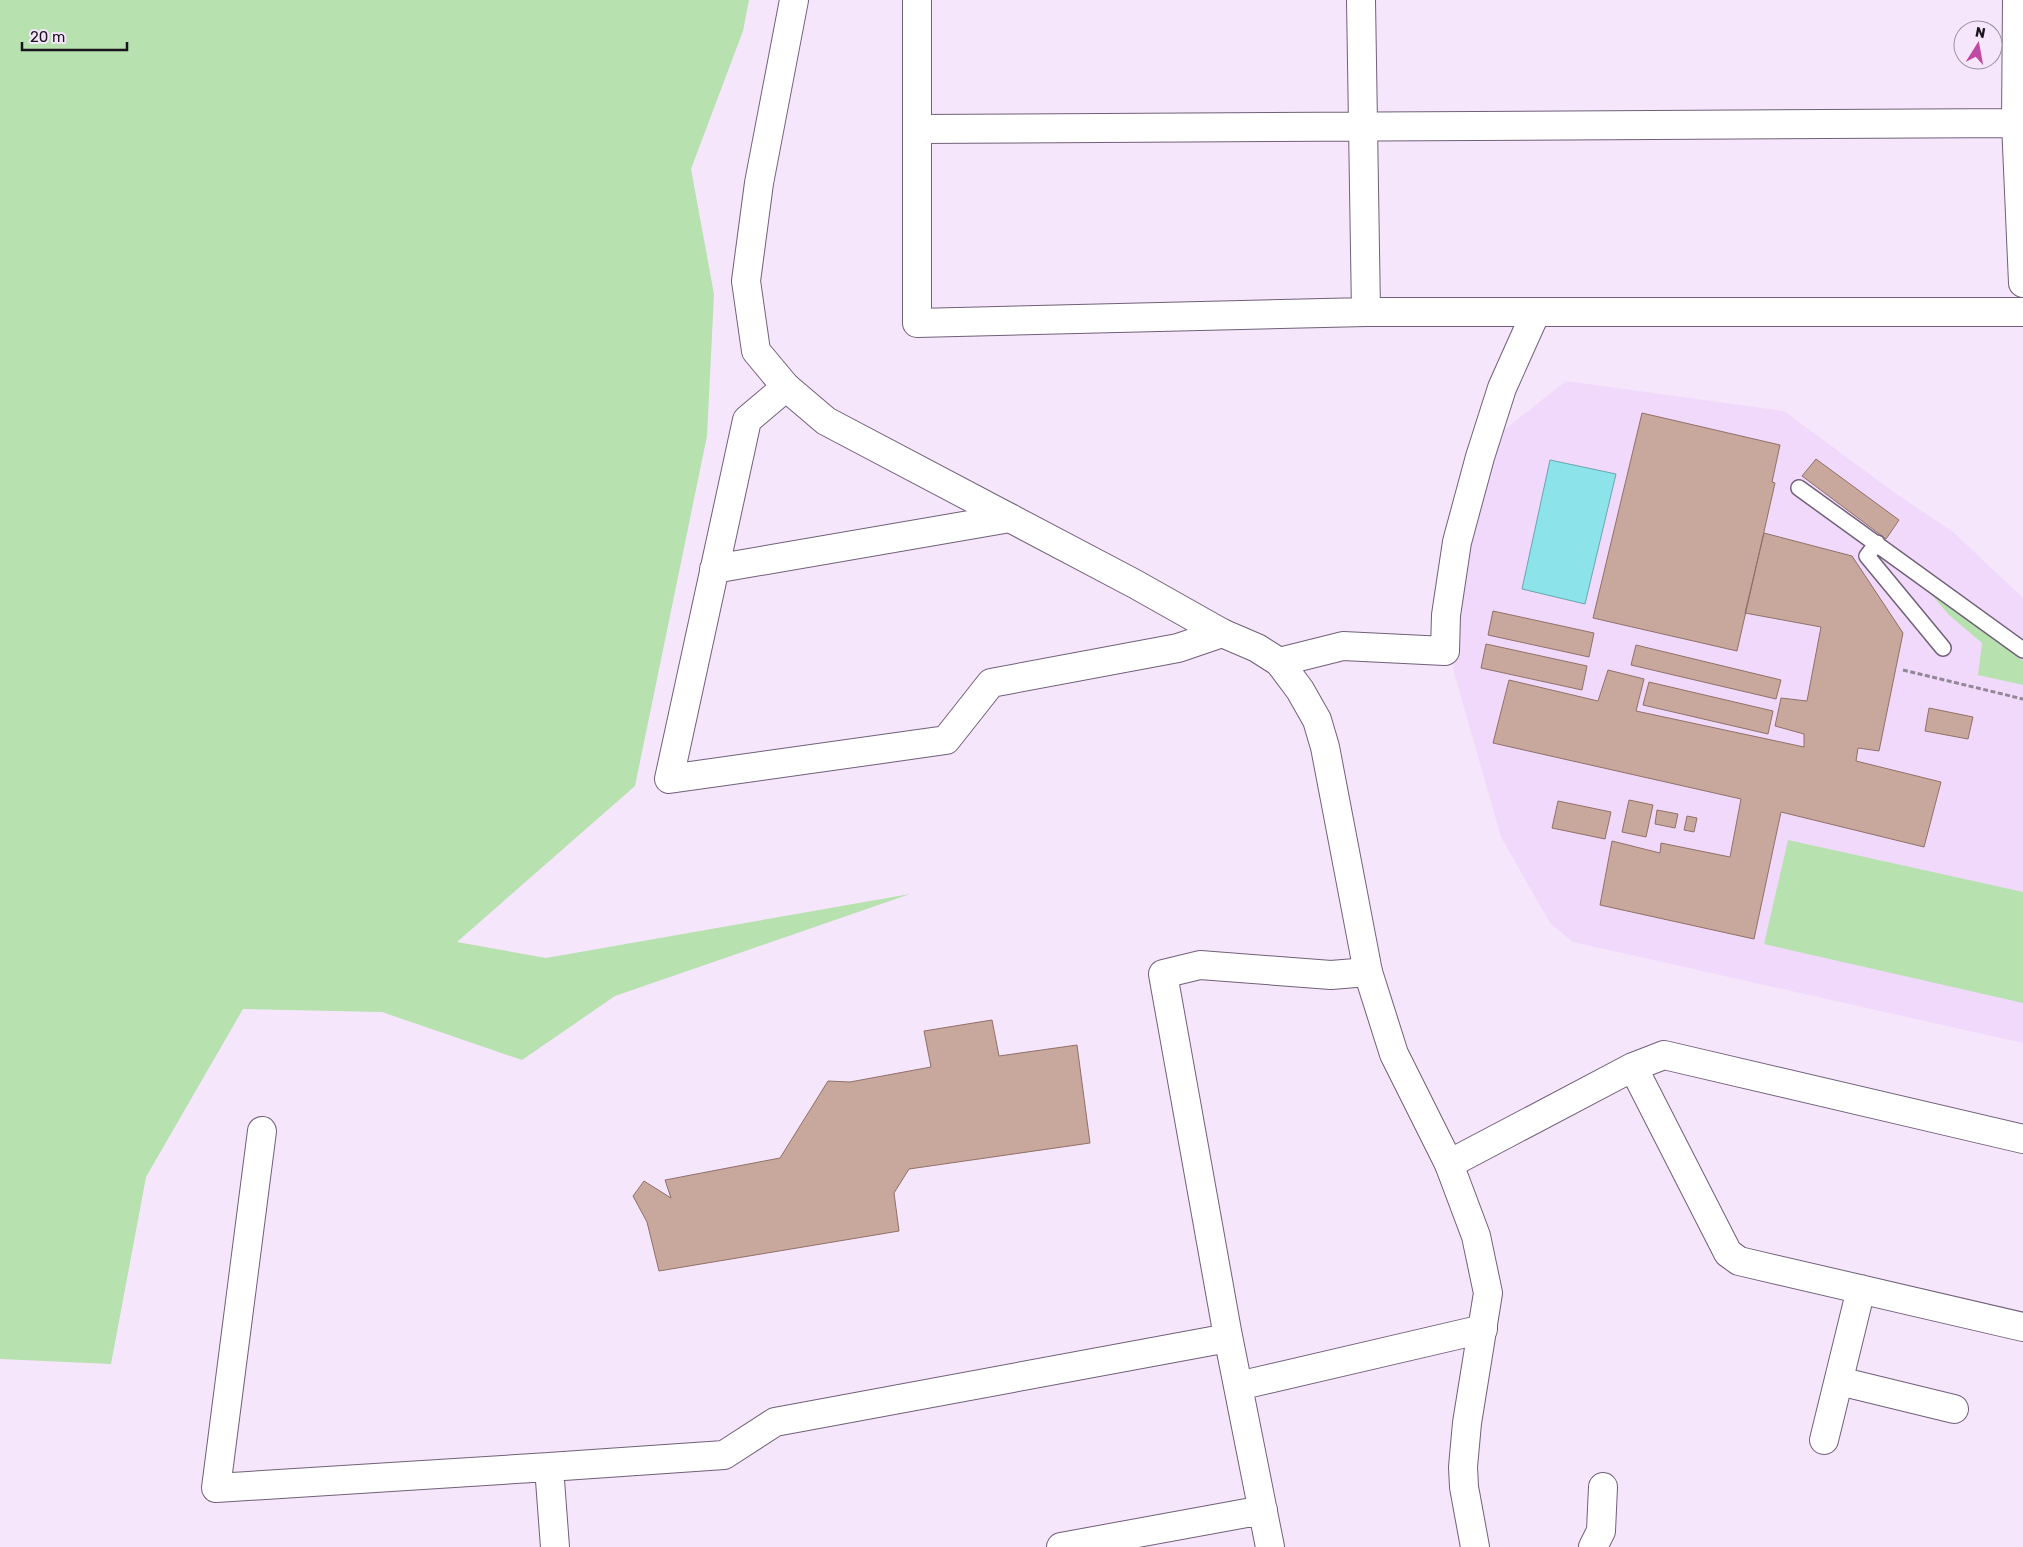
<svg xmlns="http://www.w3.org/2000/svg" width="2023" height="1547" viewBox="0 0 2023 1547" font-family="Rubik,sans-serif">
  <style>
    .built { fill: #f0d9fb }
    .green { fill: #b7e1af }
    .water { fill: #8ce3ea; stroke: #6aa5ac }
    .building { fill: #c8a79d; stroke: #907168 }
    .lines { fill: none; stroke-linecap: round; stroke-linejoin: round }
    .lane-casing { stroke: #706078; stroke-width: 18 }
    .street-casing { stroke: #706078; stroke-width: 30 }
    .secondary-casing { stroke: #706078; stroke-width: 30 }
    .path { stroke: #928797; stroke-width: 3; stroke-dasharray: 5 2.5; stroke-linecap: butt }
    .lane { stroke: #fff; stroke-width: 15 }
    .street { stroke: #fff; stroke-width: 28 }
    .secondary { stroke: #fff; stroke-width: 28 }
  </style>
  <rect width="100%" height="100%" fill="#f5e6fc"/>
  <path class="built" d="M1566,381L1784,411L1895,493L1953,532L2023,598V1043L1573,942L1550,923L1501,837L1453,669L1466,565L1463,564L1495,437Z"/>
  <path class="green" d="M0,0H749L743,31L691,169L714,294L707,436L635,786L457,942L546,958L910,894L615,996L522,1060L382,1012L243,1009L146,1177L111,1364L0,1359Z
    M1926,588L2023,661V685L1978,675L1982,643L1949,615Z
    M1788,840L2023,892V1003L1764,944Z"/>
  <path class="water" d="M1550,460L1616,474L1585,604L1522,589Z"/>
  <path class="building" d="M1642,413L1780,445L1772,482L1775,483L1737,651L1593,618Z
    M1816,459L1899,520L1886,539L1802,476Z
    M1764,533L1852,556L1903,633L1879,751L1858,748L1856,761L1941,782L1924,847L1781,812L1754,939L1600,905L1612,841L1660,853L1661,843L1730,857L1741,799L1493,743L1509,680L1598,701L1608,670L1644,679L1636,711L1804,747V734L1775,726L1781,698L1807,701L1821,627L1745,613Z
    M1493,611L1594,633L1589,657L1488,635Z
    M1486,644L1587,666L1582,690L1481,668Z
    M1636,645L1781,680L1776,699L1631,665Z
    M1649,682L1773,711L1768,734L1643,705Z
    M1929,708L1973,717L1968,739L1925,731Z
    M1629,800L1653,805L1646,837L1622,832Z
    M1558,801L1611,812L1605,839L1552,828Z
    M1657,810L1678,814L1675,828L1655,824Z
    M1687,816L1697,818L1694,832L1684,830Z
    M992,1020L999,1056L1077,1045L1090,1143L909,1169L894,1193L899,1231L659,1271L647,1222L633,1196L644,1181L671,1198L665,1180L780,1158L828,1081L850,1082L931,1067L924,1031Z"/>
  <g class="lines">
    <defs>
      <path id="lane" d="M1799,488L2023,650
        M1877,543L1867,556L1943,648"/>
      <path id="street" d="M917,0V323L1366,312H2023
        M1361,0L1366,312
        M2017,0L2016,123L2023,283
        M917,129L2016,123
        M786,387L747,420L669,779L946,740L991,683L1178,648L1222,633
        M714,569L1010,518
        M1279,662L1343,646L1445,651L1446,615L1457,542L1480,457L1502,388L1536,312
        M1633,1067L1728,1253L1739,1261L2023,1327
        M262,1131L216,1488L549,1467L555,1547
        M1449,1164L1633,1067L1664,1055L2023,1139
        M1839,1381L1954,1409
        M1238,1386L1483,1329
        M1824,1440L1861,1289
        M549,1467L724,1455L775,1422L1228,1338
        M1061,1547L1263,1510
        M1270,1547L1227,1331L1163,974L1200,965L1331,975L1368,972
        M1593,1547L1601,1531L1603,1487"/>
      <path id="secondary" d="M794,0L759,183L746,281L756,351L786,387L826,421L1135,584L1222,633L1257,648L1279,662L1300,690L1317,720L1325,747L1368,972L1394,1054L1449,1164L1476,1236L1488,1293L1467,1423L1463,1467L1464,1487L1475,1547"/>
    </defs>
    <use href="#lane" class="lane-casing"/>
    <use href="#street" class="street-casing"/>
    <use href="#secondary" class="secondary-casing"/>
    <path class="path" d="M1903,670L2023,699"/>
    <use href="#lane" class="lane"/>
    <use href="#street" class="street"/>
    <use href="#secondary" class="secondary"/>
  </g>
  <g transform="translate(1978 45) rotate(11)"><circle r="24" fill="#f5e6fc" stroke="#9d92a3"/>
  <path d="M0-4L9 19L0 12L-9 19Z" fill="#c04aa2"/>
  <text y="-8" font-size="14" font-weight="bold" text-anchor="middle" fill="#1a141d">N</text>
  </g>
  <path d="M22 42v8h105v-8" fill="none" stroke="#1a141d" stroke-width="2.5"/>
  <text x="30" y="42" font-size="15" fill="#1a141d" stroke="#f5e6fc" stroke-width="4" paint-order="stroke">20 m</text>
</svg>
